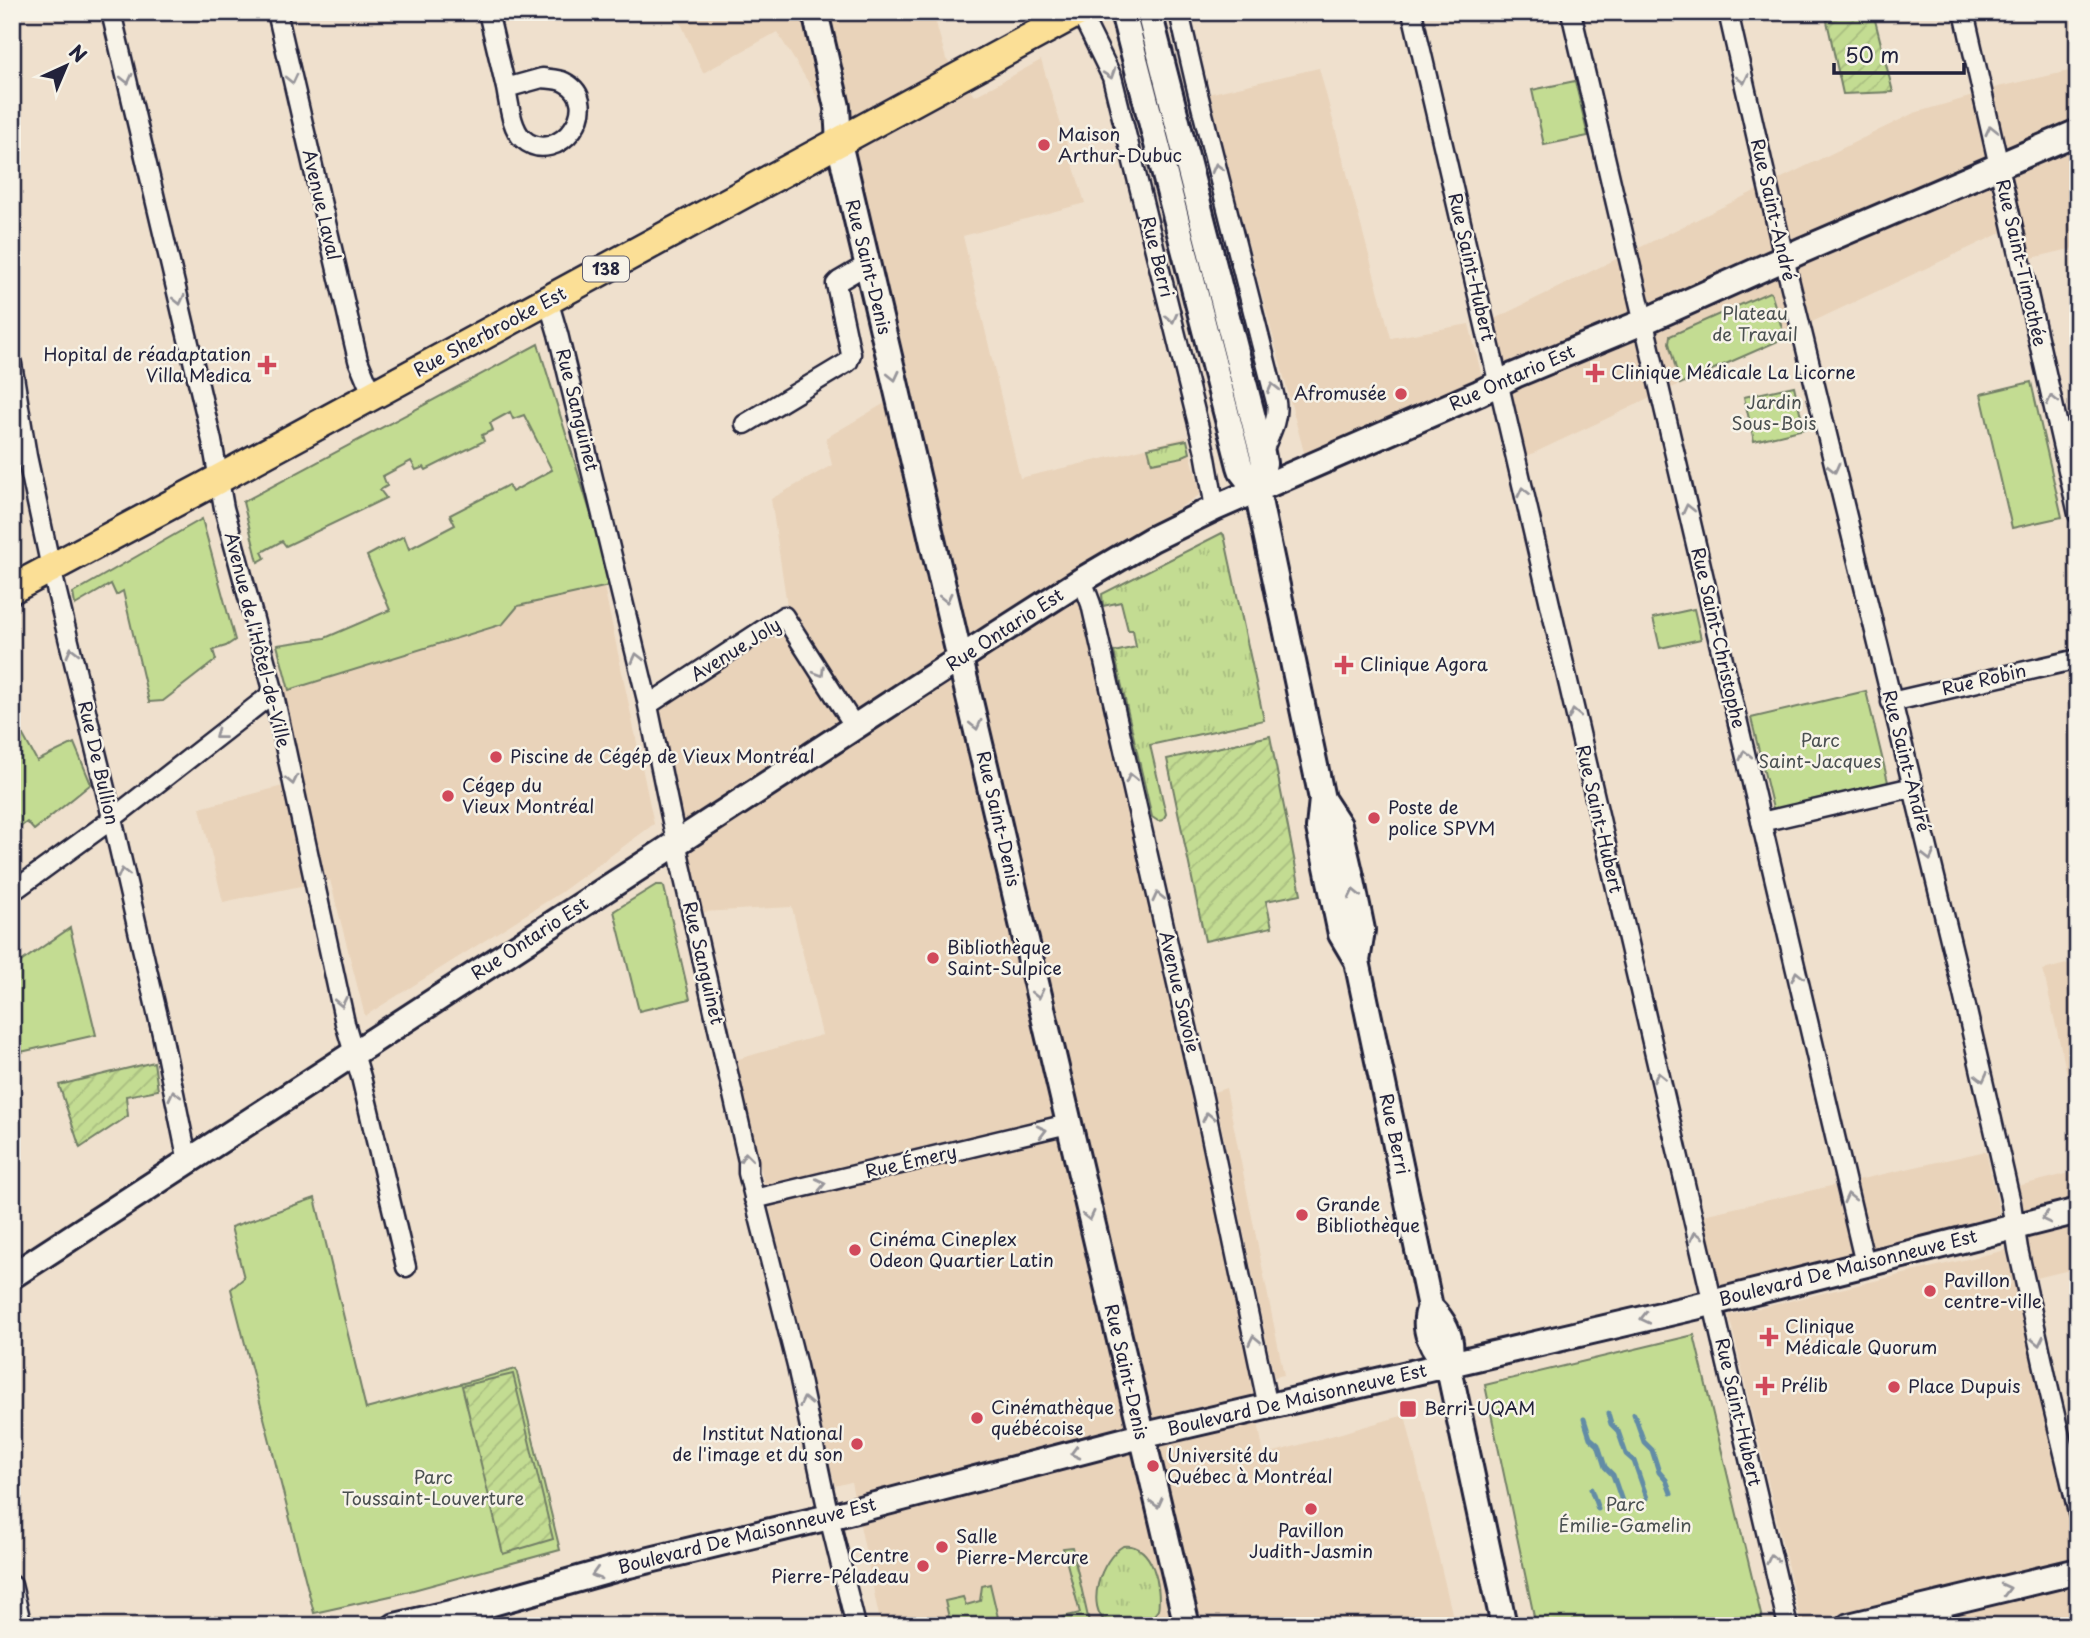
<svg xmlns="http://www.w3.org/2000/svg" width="2090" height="1638" viewBox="0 0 2090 1638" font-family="'Playpen Sans',sans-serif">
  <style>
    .built { fill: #e9d3ba }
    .grass { fill: url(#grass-tufts); stroke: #727f66; stroke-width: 2 }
    .park { fill: #c3dc92; stroke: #727f66; stroke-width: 2 }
    .garden { fill: url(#garden-furrows); stroke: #727f66; stroke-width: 2 }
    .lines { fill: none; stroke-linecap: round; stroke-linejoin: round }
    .stream { stroke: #628ca6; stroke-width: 5 }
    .street-casing { stroke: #22223b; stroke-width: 23 }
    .secondary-casing { stroke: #22223b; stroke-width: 30 }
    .primary-casing { stroke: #22223b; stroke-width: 33 }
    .street { stroke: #f7f3e8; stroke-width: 18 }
    .secondary { stroke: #f7f3e8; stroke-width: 24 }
    .primary { stroke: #fbdf96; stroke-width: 28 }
    .oneway { stroke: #97959a }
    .poi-dot { fill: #d1495b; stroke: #f7f3e8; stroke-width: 2.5 }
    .labels { text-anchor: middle; stroke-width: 5; stroke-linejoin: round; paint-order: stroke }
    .shield { fill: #f7f3e8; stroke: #62616f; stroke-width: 2 }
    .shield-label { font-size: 16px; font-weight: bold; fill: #22223b }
    .poi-label { font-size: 18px; fill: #22223b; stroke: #f7f3e8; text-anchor: start }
    .street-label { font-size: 18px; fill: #22223b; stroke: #f7f3e8 }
    .park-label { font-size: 18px; fill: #4a5051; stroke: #f7f3e8 }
  </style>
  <defs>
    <pattern id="grass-tufts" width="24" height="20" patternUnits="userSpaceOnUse" patternTransform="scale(1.75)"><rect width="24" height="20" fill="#c3dc92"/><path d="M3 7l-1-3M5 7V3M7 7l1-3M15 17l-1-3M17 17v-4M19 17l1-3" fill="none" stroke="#a7bc7f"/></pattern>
    <pattern id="garden-furrows" width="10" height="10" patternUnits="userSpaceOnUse" patternTransform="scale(1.75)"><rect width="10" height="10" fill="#c3dc92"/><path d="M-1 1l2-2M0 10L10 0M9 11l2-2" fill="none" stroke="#a7bc7f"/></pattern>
  </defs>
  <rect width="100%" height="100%" fill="#efe0cd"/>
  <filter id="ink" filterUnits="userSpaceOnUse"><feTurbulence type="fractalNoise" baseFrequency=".0143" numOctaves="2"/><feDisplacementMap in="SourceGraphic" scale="14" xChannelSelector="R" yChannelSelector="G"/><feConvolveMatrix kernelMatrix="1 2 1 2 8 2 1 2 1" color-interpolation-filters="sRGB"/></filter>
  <g filter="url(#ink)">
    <path class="built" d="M676,12H933L946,59L975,96L1041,60L1085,203L963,236L1020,478L1119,455L1186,437L1201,494L1077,572L1240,1324L1264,1455L1405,1415L1455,1626H881L851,1482L835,1486L735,1060L822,1035L792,907L702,912L656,708L789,618L771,499L832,465L826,438L912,387L856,159L777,32L703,73Z
      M1319,68L1391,338L1469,324L1482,377L1305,456L1208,94Z
      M2078,69V247L2028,259L1989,89Z
      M1973,96L2005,231L1523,458L1494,319L1914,113Z
      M598,558L654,824L560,893L365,1016L330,880L223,902L200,808L294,783L273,693L420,611Z
      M2078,961V1122L2043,970Z
      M1226,1088L1284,1375L1274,1377L1214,1092Z
      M1986,1151L2001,1218L1721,1288L1703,1215Z
      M2078,1171V1268L2032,1279L2018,1186Z
      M2006,1250L2078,1557L1801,1623L1729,1315Z
      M2078,1583V1626H1897Z"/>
    <path class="grass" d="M1187,440L1190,453L1183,456V457L1152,463L1148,448Z
      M1222,533L1224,535L1264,720L1150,745L1166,814L1163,820L1158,821L1152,817L1114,652L1136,647L1133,630H1128L1121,602L1103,606L1102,594Z
      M1123,1546C1153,1542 1162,1588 1158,1610C1151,1620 1142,1626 1130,1626C1123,1626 1114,1627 1108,1624C1084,1607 1101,1559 1123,1546Z
      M1072,1547L1090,1626H1065L1063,1617L1080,1613L1063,1548Z"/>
    <path class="park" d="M1575,81L1588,136L1544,145L1532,90Z
      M1769,292L1771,293L1785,338L1680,384L1669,343L1670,336Z
      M538,344L613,585L518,606L503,624L289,690L277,645L325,638L390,610L367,556L404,536L409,549L455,525L450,515L508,485L512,492L552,470L524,415L513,419L510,412L490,423L493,430L482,435L484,441L426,470L424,467L416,470L411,461L383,476L387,486L380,490L386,498L286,546L282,541L262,552L265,558L258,562L243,502Z
      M2031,382L2062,517L2012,528L1981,394Z
      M1794,386L1804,429L1754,441L1744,397Z
      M202,519L235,640L226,646L213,650L216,660L163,701L149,702L123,591L116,595L111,584L75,605L73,593Z
      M1694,609L1701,639L1660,648L1653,618Z
      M1866,691L1889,786L1774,813L1751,718Z
      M19,728L37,761L74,743L91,784L34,830L27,822L12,833V731Z
      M656,885H662L664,887L690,999L639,1011L614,911Z
      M70,928L96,1035L12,1054V968Z
      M315,1198L366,1409L516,1369L560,1550L395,1595L314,1613L231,1289L244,1278L231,1227Z
      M1694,1335L1762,1619L1732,1626H1536L1485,1385Z
      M990,1584L1000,1626H951L945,1601L963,1597L966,1605L980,1601L982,1586Z"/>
    <path class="garden" d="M1825,12H1873L1893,92L1843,94Z
      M1270,736L1301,894L1266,901L1272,927L1205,941L1167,759Z
      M154,1062L158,1090L126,1096L128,1116L80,1148L59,1085Z
      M513,1374L553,1539L503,1554L462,1386Z"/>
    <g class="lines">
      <path class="stream" d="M1608,1414L1611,1424L1618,1431L1626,1454L1634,1461L1647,1498
        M1634,1414L1644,1442L1652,1450L1659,1472L1666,1480L1671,1493
        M1584,1419L1590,1438L1598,1445L1605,1467L1613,1475L1623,1504
        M1591,1489L1598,1509"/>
      <defs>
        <path id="street" d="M111,12L212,441L224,508L272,686L345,1023L361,1077L406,1267
          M277,12L358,360L373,396
          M488,12L506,88
          M1080,12L1112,77L1205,452L1215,508
          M1179,12L1197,90L1276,402C1279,420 1269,436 1262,453
          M1412,12L1788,1626
          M1571,12L1865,1264
          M1728,12L1789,279L1959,976L2011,1203L2018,1249L2049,1390L2078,1512
          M1964,12L2078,514
          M542,78C549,79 558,79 564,82C607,103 557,169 523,139C511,128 509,103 506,88Z
          M548,300L558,334L646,696L681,865L748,1161V1173L797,1366L829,1517L856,1626
          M12,364L27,456L51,568L109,805L162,1034L188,1162
          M745,424L848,362L851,354L836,284L839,281L868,264
          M1082,580L1091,604L1203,1098L1268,1407
          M1891,702L2078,659
          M648,705L784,616L855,727
          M1761,822L1913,787
          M12,892L104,825L273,693
          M754,1199L1068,1124
          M12,1585L22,1626
          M1940,1605L1945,1626"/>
        <path id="secondary" d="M815,12L837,107L839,143L846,173L1187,1626
          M1123,12L1240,466L1242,472L1257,491L1322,799L1319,828L1341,934L1357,961L1430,1307C1421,1328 1432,1350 1448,1364
          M1149,12L1262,453L1264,463L1257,491
          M1322,799L1339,825L1352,881L1362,930L1357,961
          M12,1276L999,633L1082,580L1152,539L1215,508L1479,393L1515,375L1643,322L1803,250L2078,132
          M1430,1307C1446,1323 1455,1342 1448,1364L1504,1626
          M395,1626L485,1605L629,1565L829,1517L1141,1436L1695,1307L2078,1211
          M1849,1626L2078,1571"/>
        <path id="primary" d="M12,589L202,488L1078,12"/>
      </defs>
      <use href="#street" class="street-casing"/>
      <use href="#secondary" class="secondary-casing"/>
      <use href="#primary" class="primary-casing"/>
      <use href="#street" class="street"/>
      <use href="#secondary" class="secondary"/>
      <use href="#primary" class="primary"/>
    </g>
    <defs><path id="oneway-chevron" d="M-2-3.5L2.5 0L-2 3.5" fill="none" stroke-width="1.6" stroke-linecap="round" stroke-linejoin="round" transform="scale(1.75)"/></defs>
    <g class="oneway">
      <use href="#oneway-chevron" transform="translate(1110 74) rotate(71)"/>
      <use href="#oneway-chevron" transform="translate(127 79) rotate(77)"/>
      <use href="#oneway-chevron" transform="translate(292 79) rotate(77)"/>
      <use href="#oneway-chevron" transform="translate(1743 79) rotate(77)"/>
      <use href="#oneway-chevron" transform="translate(1991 130) rotate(-103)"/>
      <use href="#oneway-chevron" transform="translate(1217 168) rotate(-104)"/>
      <use href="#oneway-chevron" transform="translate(179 300) rotate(77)"/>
      <use href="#oneway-chevron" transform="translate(1172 318) rotate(76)"/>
      <use href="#oneway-chevron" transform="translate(894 376) rotate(77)"/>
      <use href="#oneway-chevron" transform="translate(1273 388) rotate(-104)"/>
      <use href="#oneway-chevron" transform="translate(2052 400) rotate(-103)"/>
      <use href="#oneway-chevron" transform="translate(1834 468) rotate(76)"/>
      <use href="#oneway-chevron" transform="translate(1523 492) rotate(-103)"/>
      <use href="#oneway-chevron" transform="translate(1688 509) rotate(-103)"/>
      <use href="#oneway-chevron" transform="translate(946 598) rotate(77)"/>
      <use href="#oneway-chevron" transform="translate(72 652) rotate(-104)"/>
      <use href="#oneway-chevron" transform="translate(637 658) rotate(-104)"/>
      <use href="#oneway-chevron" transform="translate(820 672) rotate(58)"/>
      <use href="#oneway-chevron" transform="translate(1574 714) rotate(-103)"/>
      <use href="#oneway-chevron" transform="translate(976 725) rotate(77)"/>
      <use href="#oneway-chevron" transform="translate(219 735) rotate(142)"/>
      <use href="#oneway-chevron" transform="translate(1745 755) rotate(-103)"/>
      <use href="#oneway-chevron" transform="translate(1131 778) rotate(-103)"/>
      <use href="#oneway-chevron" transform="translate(292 780) rotate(78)"/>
      <use href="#oneway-chevron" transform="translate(1929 856) rotate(76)"/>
      <use href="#oneway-chevron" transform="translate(123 873) rotate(-103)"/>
      <use href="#oneway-chevron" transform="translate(1354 894) rotate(-102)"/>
      <use href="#oneway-chevron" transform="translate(1158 897) rotate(-103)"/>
      <use href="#oneway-chevron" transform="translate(1797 976) rotate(-103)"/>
      <use href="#oneway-chevron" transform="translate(1038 994) rotate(77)"/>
      <use href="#oneway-chevron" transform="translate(341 1002) rotate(78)"/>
      <use href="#oneway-chevron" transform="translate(1659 1077) rotate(-103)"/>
      <use href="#oneway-chevron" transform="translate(1982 1077) rotate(77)"/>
      <use href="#oneway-chevron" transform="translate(174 1095) rotate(-103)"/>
      <use href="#oneway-chevron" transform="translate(1208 1117) rotate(-102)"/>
      <use href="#oneway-chevron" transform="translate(1042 1131) rotate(-14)"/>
      <use href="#oneway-chevron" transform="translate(746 1157) rotate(-97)"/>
      <use href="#oneway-chevron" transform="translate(821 1184) rotate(-13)"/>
      <use href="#oneway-chevron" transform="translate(1849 1198) rotate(-103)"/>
      <use href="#oneway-chevron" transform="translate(1089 1216) rotate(77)"/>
      <use href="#oneway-chevron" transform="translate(2046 1218) rotate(167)"/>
      <use href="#oneway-chevron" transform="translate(1696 1236) rotate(-103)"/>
      <use href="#oneway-chevron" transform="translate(1645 1318) rotate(167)"/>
      <use href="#oneway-chevron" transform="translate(1254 1340) rotate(-102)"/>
      <use href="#oneway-chevron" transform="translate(2038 1341) rotate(78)"/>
      <use href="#oneway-chevron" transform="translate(805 1402) rotate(-102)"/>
      <use href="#oneway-chevron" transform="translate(1075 1453) rotate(166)"/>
      <use href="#oneway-chevron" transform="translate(1157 1503) rotate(76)"/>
      <use href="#oneway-chevron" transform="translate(1772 1559) rotate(-103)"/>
      <use href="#oneway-chevron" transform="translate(596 1574) rotate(164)"/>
      <use href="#oneway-chevron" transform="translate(2006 1589) rotate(-14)"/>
    </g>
  </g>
  <g class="poi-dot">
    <circle cx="1044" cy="145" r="7"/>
    <path d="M263.5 354.5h7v7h7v7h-7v7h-7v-7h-7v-7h7z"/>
    <path d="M1591.5 362.5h7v7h7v7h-7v7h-7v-7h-7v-7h7z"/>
    <circle cx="1401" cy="394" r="7"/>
    <path d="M1340.5 654.5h7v7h7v7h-7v7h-7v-7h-7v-7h7z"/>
    <circle cx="496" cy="757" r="7"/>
    <circle cx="448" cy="796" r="7"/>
    <circle cx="1374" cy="818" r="7"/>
    <circle cx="933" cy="958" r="7"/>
    <circle cx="1302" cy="1215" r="7"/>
    <circle cx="855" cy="1250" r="7"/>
    <circle cx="1930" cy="1291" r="7"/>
    <path d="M1765.5 1326.5h7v7h7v7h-7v7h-7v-7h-7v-7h7z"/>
    <path d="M1761.5 1375.5h7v7h7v7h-7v7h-7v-7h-7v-7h7z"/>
    <circle cx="1894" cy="1387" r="7"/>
    <rect x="1399" y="1400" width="18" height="18" rx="3.5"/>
    <circle cx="977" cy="1418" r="7"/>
    <circle cx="857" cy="1444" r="7"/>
    <circle cx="1153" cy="1466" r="7"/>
    <circle cx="1311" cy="1509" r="7"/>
    <circle cx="942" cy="1547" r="7"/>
    <circle cx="923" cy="1566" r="7"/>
  </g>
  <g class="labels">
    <rect class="shield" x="583" y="256.5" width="46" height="25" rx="5"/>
    <g class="shield-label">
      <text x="606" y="275">138</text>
    </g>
    <g class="poi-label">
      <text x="1058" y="141">Maison<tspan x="1058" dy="21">Arthur-Dubuc</tspan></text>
      <text x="251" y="361" text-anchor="end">Hopital de réadaptation<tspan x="251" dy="21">Villa Medica</tspan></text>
      <text x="1611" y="379">Clinique Médicale La Licorne</text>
      <text x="1387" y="400" text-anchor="end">Afromusée</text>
      <text x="1360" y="671">Clinique Agora</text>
      <text x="510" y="763">Piscine de Cégép de Vieux Montréal</text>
      <text x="462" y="792">Cégep du<tspan x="462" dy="21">Vieux Montréal</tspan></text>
      <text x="1388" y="814">Poste de<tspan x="1388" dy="21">police SPVM</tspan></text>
      <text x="947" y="954">Bibliothèque<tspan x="947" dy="21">Saint-Sulpice</tspan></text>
      <text x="1316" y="1211">Grande<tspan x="1316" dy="21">Bibliothèque</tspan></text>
      <text x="869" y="1246">Cinéma Cineplex<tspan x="869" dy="21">Odeon Quartier Latin</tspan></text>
      <text x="1944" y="1287">Pavillon<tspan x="1944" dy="21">centre-ville</tspan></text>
      <text x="1785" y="1333">Clinique<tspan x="1785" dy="21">Médicale Quorum</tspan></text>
      <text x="1781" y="1392">Prélib</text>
      <text x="1908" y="1393">Place Dupuis</text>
      <text x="991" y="1414">Cinémathèque<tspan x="991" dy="21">québécoise</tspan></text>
      <text x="1424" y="1415">Berri-UQAM</text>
      <text x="843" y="1440" text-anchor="end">Institut National<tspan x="843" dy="21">de l'image et du son</tspan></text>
      <text x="1167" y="1462">Université du<tspan x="1167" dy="21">Québec à Montréal</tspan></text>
      <text x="1311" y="1537" text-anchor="middle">Pavillon<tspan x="1311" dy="21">Judith-Jasmin</tspan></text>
      <text x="956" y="1543">Salle<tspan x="956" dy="21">Pierre-Mercure</tspan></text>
      <text x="909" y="1562" text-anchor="end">Centre<tspan x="909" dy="21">Pierre-Péladeau</tspan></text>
    </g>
    <g class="street-label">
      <text transform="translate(321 205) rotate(77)" y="6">Avenue Laval</text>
      <text transform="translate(1773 210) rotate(77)" y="6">Rue Saint-André</text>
      <text transform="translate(1157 257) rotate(76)" y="6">Rue Berri</text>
      <text transform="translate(2021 263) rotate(77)" y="6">Rue Saint-Timothée</text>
      <text transform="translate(868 267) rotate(76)" y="6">Rue Saint-Denis</text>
      <text transform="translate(1471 267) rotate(77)" y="6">Rue Saint-Hubert</text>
      <text transform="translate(490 332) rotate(-28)" y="6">Rue Sherbrooke Est</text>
      <text transform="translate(1512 378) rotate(-24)" y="6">Rue Ontario Est</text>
      <text transform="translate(577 410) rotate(76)" y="6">Rue Sanguinet</text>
      <text transform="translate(1005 630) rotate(-33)" y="6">Rue Ontario Est</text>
      <text transform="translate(1718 638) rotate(77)" y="6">Rue Saint-Christophe</text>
      <text transform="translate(257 640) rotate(76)" y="6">Avenue de l'Hôtel-de-Ville</text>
      <text transform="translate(736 650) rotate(-32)" y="6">Avenue Joly</text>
      <text transform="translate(1984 680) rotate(-13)" y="6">Rue Robin</text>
      <text transform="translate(1906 761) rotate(76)" y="6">Rue Saint-André</text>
      <text transform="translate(98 763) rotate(77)" y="6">Rue De Bullion</text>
      <text transform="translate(998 819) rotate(77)" y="6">Rue Saint-Denis</text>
      <text transform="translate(1599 819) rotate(77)" y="6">Rue Saint-Hubert</text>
      <text transform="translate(530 939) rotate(-33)" y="6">Rue Ontario Est</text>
      <text transform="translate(703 963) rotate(77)" y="6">Rue Sanguinet</text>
      <text transform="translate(1179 992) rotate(77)" y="6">Avenue Savoie</text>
      <text transform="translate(1394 1134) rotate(78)" y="6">Rue Berri</text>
      <text transform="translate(911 1162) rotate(-13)" y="6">Rue Émery</text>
      <text transform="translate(1848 1268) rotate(-14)" y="6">Boulevard De Maisonneuve Est</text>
      <text transform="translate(1126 1372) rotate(77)" y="6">Rue Saint-Denis</text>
      <text transform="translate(1297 1400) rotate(-13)" y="6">Boulevard De Maisonneuve Est</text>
      <text transform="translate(1738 1412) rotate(77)" y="6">Rue Saint-Hubert</text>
      <text transform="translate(747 1536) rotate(-14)" y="6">Boulevard De Maisonneuve Est</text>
    </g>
    <g class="park-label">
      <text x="1755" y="320">Plateau<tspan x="1755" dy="21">de Travail</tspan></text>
      <text x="1774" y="409">Jardin<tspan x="1774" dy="21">Sous-Bois</tspan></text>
      <text x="1820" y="747">Parc<tspan x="1820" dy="21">Saint-Jacques</tspan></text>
      <text x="433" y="1484">Parc<tspan x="433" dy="21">Toussaint-Louverture</tspan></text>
      <text x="1625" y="1511">Parc<tspan x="1625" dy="21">Émilie-Gamelin</tspan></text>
    </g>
  </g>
  <rect width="2090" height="1638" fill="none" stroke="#f7f3e8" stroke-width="42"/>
  <rect x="21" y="21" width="2048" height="1596" fill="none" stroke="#22223b" stroke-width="2.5" filter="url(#ink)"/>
  <g transform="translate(66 66) rotate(44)" stroke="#f7f3e8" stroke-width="5" paint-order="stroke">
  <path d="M0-5L12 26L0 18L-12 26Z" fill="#22223b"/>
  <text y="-10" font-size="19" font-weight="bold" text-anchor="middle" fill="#22223b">N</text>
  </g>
  <path d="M1834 63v10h130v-10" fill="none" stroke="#22223b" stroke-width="3.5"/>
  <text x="1845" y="63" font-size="21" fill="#22223b" stroke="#f7f3e8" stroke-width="5" paint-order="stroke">50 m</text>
</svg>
